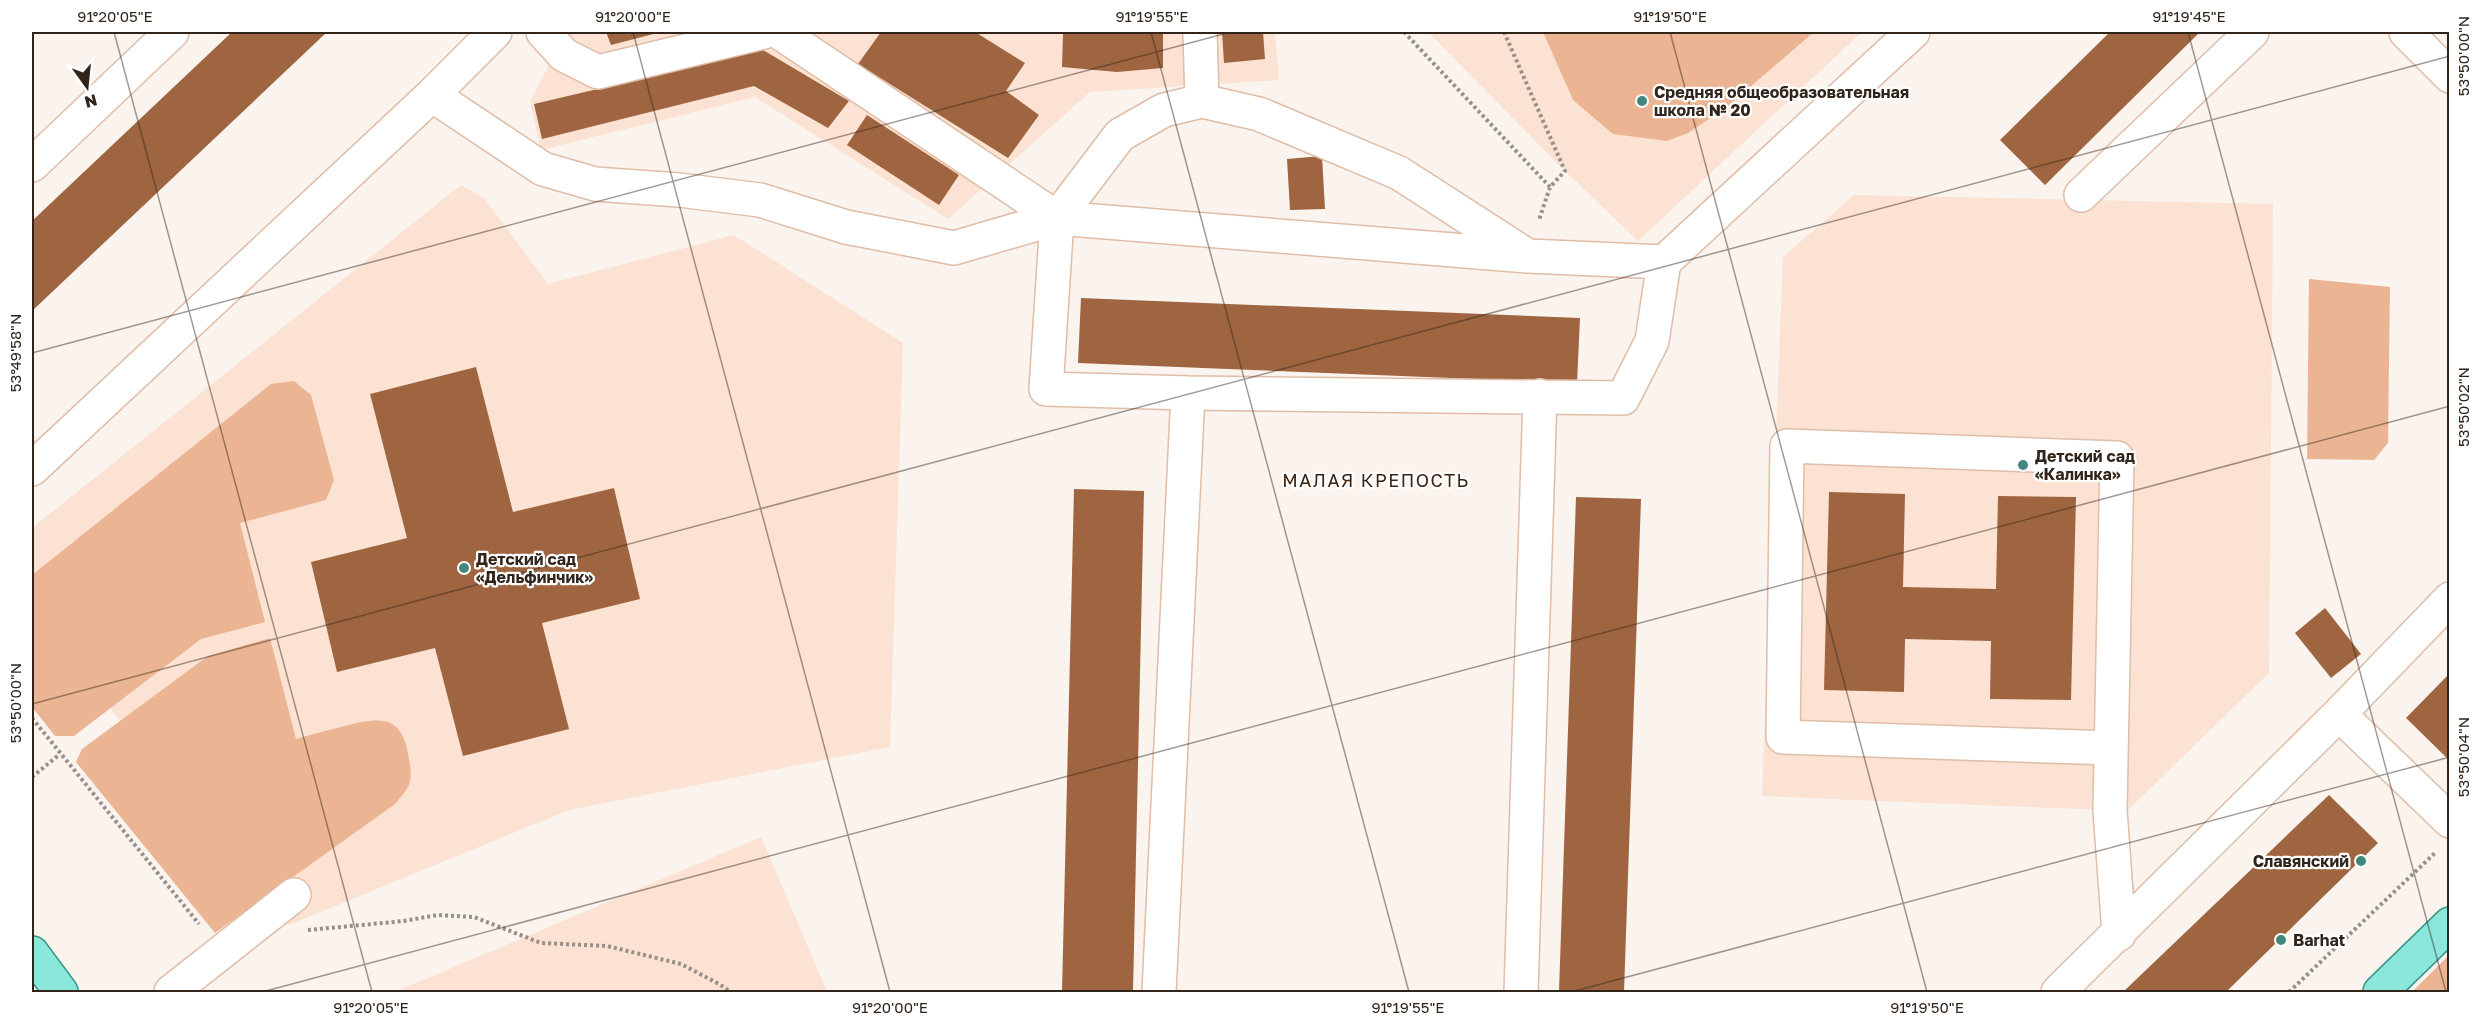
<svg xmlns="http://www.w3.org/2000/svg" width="2481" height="1024" viewBox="0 0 2481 1024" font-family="'Golos Text',sans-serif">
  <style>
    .built { fill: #fce2d2 }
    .green { fill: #ebb593 }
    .building { fill: #9e6540 }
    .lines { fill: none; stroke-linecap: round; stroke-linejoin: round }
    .minor-casing { stroke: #e0bda7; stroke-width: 36 }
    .major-casing { stroke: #399788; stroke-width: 36 }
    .path { stroke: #998f88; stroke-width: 4; stroke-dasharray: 3 3; stroke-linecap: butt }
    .minor { stroke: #fff; stroke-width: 33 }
    .major { stroke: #8be6db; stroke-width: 33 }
    .ticks { fill: none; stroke: #31241b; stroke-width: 1.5; stroke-opacity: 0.45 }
    .poi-dot { fill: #42877d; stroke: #fff; stroke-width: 2 }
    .labels { text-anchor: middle; stroke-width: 4.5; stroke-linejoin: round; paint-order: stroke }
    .poi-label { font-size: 16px; font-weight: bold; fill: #31241b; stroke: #fff; text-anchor: start }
    .neighbourhood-label { font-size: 18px; letter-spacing: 1.5px; fill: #3c2210; stroke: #fff }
    .neatline { fill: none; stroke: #31241b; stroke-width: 2 }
    .ticks-label { font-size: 15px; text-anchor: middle; fill: #31241b }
  </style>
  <rect width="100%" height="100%" fill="#faf3ee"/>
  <path class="built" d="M566,32H1275L1279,80L1090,92L948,219L755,97L541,150L530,102Z
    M1428,32H1862L1638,241L1565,171Z
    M461,185L485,199L548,284L734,235L903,343L890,747L569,810L289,925L196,818L32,608V528Z
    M1854,195L2273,204L2269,673L2127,811L1762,796L1783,257Z
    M761,837L827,992H395Z"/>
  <path class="green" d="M1543,32H1814L1728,106L1688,133L1667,141L1613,134L1573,100Z
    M2309,279L2390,287L2388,443L2374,460L2307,459Z
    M294,381L311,395L334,480L326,500L240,523L265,622L201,639L74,736H55L32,707V575L271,384Z
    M270,638L296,739C312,734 329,730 345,726C380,717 403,714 409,759C413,782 411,786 395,804L215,933L76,762L82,749L208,656Z
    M2449,955V992H2412Z"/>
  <path class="building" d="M232,32H327L32,311V221Z
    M606,32H661L611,45Z
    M881,32H975L1025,63L1006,91L1039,115L1008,158L858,64Z
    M1083,32H1163V68L1117,72L1062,67L1063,34Z
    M1222,32H1263L1265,59L1224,63Z
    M2110,32H2200L2045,185L2000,140Z
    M763,50L849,101L828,128L754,86L542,139L534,104Z
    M867,115L959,175L939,205L847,145Z
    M1322,156L1325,209L1290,210L1287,159Z
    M1081,298L1580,318L1577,383L1078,363Z
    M476,367L513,512L614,488L640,599L542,623L569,729L463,756L435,648L337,672L311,562L407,538L370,394Z
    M1074,489L1144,491L1133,992H1062Z
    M1829,492L1905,494L1903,587L1996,589L1998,496L2076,497L2071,700L1990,699L1991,641L1905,639L1904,692L1824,690Z
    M1576,497L1641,499L1624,992H1559Z
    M2325,608L2361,654L2331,678L2295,633Z
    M2450,673V761L2406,718Z
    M2329,795L2378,843L2226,992H2123Z"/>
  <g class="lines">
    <defs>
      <path id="minor" d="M543,32L564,55L598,72L764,32
        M779,32L1057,218
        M1200,32L1202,101
        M2406,32L2450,76
        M432,95L543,169L595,184L679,190L760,200L846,227L954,248L1057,218L1528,256L1664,262
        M32,165L172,32
        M2081,195L2252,32
        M1188,393L1046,389L1057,218L1120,135L1164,110L1202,101L1259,114L1399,173L1526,255
        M32,469L432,95L495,32
        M2450,599L2339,714L2450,821
        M2110,748L1783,737L1787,446L2117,458L2110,810L2119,934
        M171,992L294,895
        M1159,992L1188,393L1623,398L1652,341L1664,262L1913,32
        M1521,992L1540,396
        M2058,992L2339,714"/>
      <path id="major" d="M32,953L61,992
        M2380,992L2450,924"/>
    </defs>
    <use href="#minor" class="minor-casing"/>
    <use href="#major" class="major-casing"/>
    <path class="path" d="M1404,32L1550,187
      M1504,32L1565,171L1550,187L1539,220
      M32,718L199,924
      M32,777L60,754
      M308,930L404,921L437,915L474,917L541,943L607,946L681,964L719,984L731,992
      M2289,992L2436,852"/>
    <use href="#minor" class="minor"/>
    <use href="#major" class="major"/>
  </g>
  <path class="ticks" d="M114,32L372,992M633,32L890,992M1151,32L1409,992M1670,32L1927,992M2188,32L2446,992M32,353L1231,32M32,704L2450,56M262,992L2450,406M1571,992L2450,757"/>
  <g class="poi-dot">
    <circle cx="1642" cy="101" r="6"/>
    <circle cx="2023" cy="465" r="6"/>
    <circle cx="464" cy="568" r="6"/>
    <circle cx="2361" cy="861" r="6"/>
    <circle cx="2281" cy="940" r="6"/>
  </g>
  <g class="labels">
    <g class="poi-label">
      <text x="1654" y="98">Средняя общеобразовательная<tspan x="1654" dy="18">школа № 20</tspan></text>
      <text x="2035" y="462">Детский сад<tspan x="2035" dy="18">«Калинка»</tspan></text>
      <text x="476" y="565">Детский сад<tspan x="476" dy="18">«Дельфинчик»</tspan></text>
      <text x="2349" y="867" text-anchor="end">Славянский</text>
      <text x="2293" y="946">Barhat</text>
    </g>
    <g class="neighbourhood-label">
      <text x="1376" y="487">МАЛАЯ КРЕПОСТЬ</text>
    </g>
  </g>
  <rect width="2481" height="1024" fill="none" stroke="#ffffff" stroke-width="66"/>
  <g transform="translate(87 87) rotate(165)" stroke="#ffffff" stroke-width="4.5" paint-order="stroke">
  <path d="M0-4.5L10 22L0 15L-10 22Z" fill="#31241b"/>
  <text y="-9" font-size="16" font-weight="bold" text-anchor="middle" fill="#31241b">N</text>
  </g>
  <rect x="33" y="33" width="2415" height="958" class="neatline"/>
  <g class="ticks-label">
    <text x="115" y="22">91°20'05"E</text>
    <text x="633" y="22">91°20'00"E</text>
    <text x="1152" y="22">91°19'55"E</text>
    <text x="1670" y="22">91°19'50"E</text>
    <text x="2189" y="22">91°19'45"E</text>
    <text transform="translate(2464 56) rotate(-90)" y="5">53°50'00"N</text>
    <text transform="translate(16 353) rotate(-90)" y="5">53°49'58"N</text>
    <text transform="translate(2464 407) rotate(-90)" y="5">53°50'02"N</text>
    <text transform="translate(16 703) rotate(-90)" y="5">53°50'00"N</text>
    <text transform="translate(2464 757) rotate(-90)" y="5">53°50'04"N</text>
    <text x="371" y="1013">91°20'05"E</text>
    <text x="890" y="1013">91°20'00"E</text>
    <text x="1408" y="1013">91°19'55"E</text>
    <text x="1927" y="1013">91°19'50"E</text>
  </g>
</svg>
